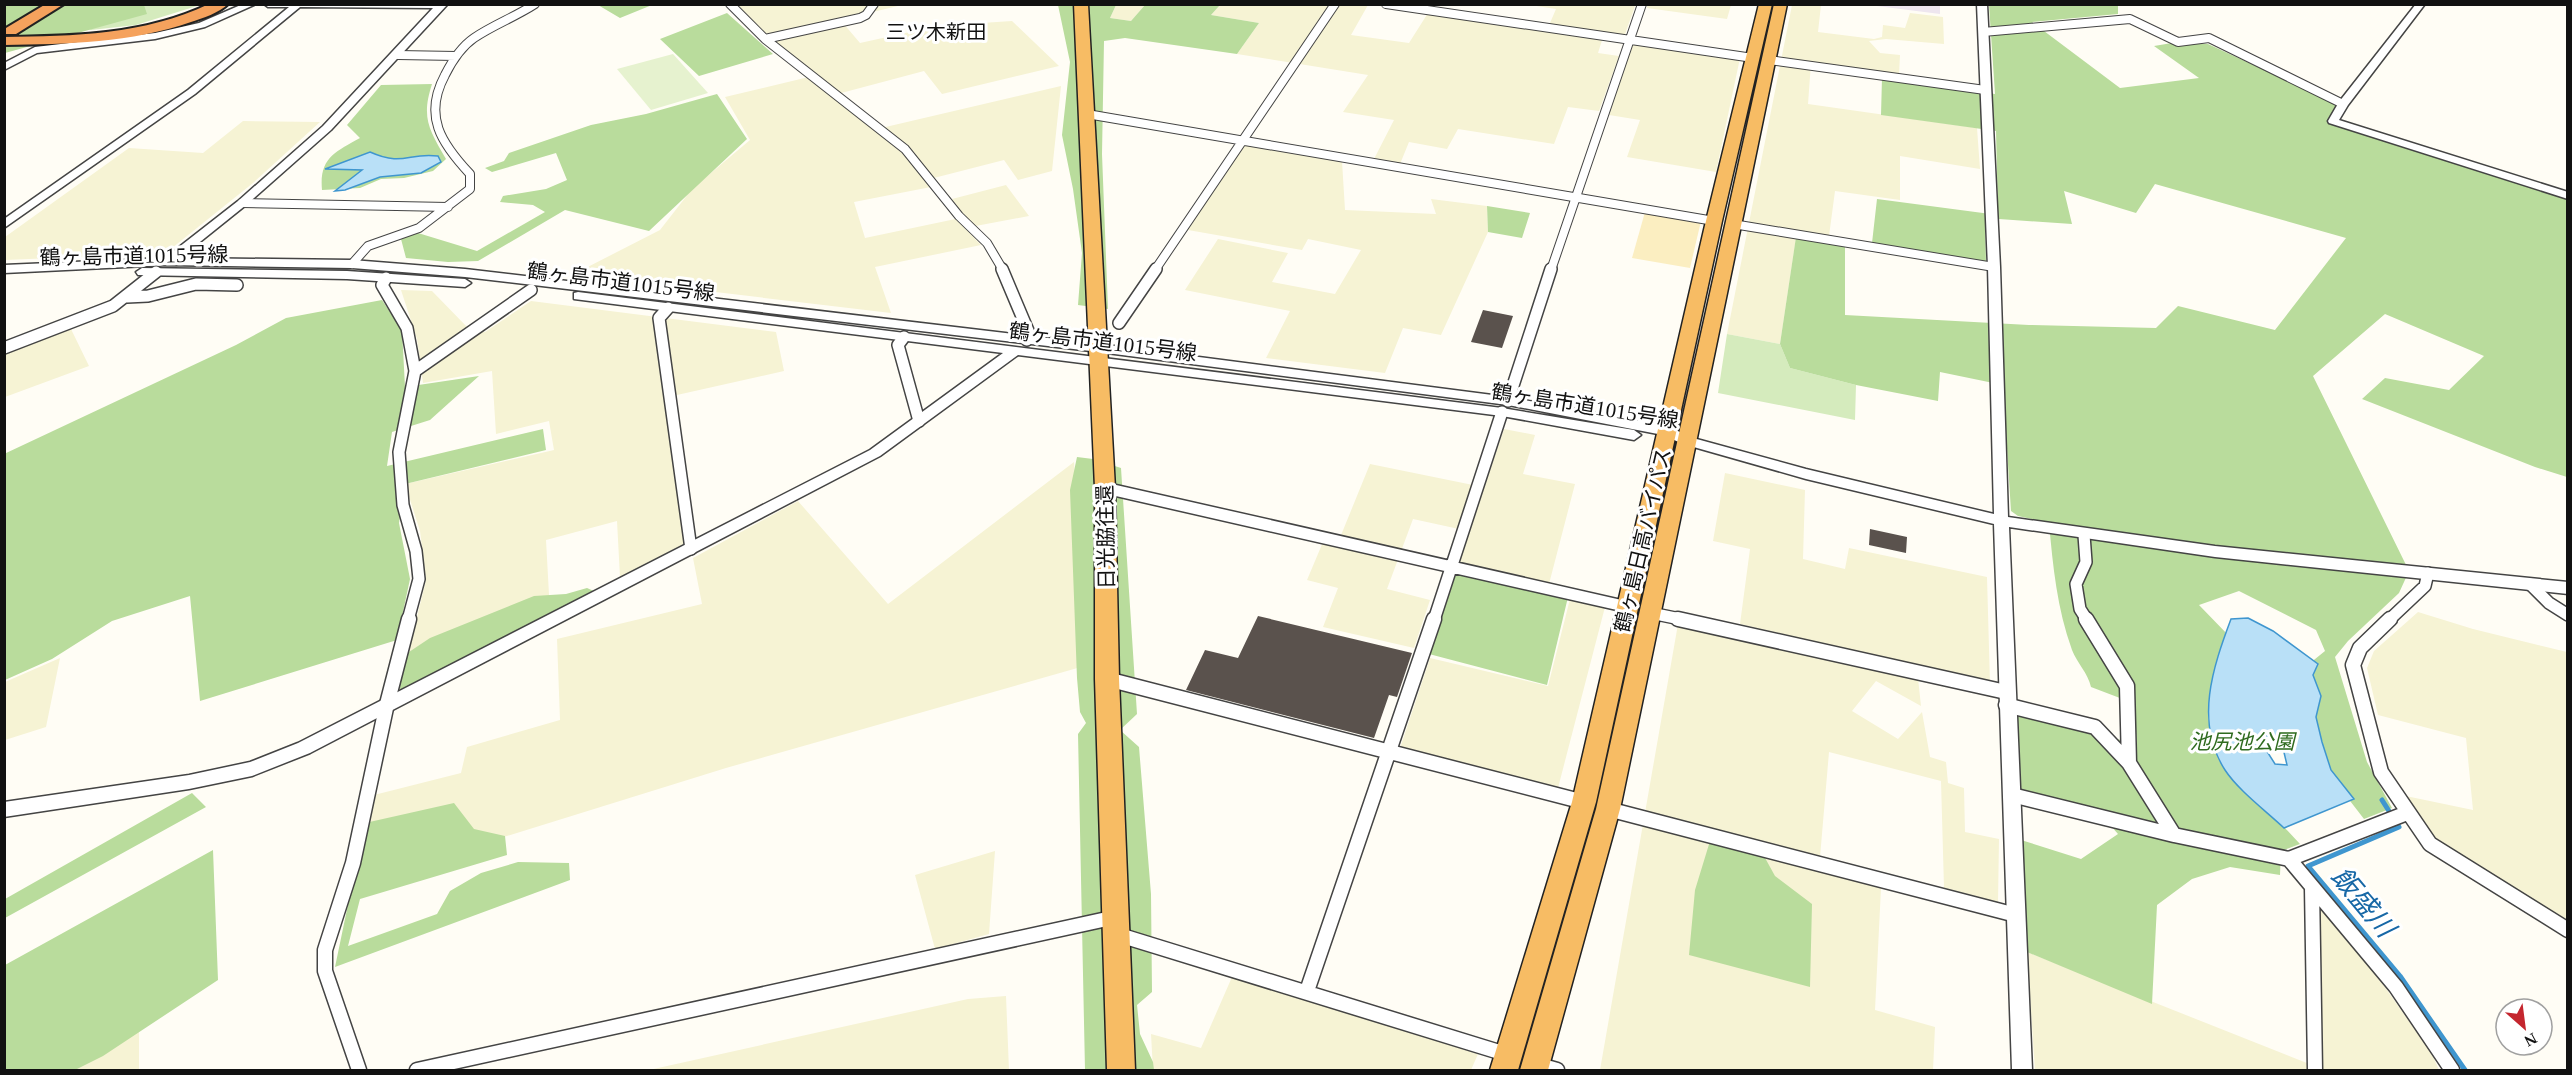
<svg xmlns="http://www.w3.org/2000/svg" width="2572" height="1075" viewBox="0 0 2572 1075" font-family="'Times New Roman','Noto Sans JP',serif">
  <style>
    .industrial { fill: #eee6ef }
    .farmland { fill: #f6f3d4 }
    .green { fill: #d5ebbd }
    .forest { fill: #b9dc9c }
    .sand { fill: #fbeec1 }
    .pitch { fill: #e6f2cf }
    .water { fill: #b9e0f7; stroke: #3f96cf; stroke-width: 1.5; fill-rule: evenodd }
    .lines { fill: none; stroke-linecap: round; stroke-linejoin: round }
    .stream { stroke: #3f96cf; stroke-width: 5 }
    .building { fill: #5a524d }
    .minor-far2-casing { stroke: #444; stroke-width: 10 }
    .minor-far1-casing { stroke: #444; stroke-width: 14 }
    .minor-casing { stroke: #444; stroke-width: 17 }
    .tertiary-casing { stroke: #444; stroke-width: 3 }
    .trunk-casing { stroke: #222; stroke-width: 3 }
    .motorway-casing { stroke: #222; stroke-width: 4 }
    .minor-far2 { stroke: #fff; stroke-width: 8 }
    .minor-far1 { stroke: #fff; stroke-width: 11 }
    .minor { stroke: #fff; stroke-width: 14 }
    .tertiary { fill: #fff; fill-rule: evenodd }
    .trunk { fill: #f7bc64; fill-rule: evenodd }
    .motorway { fill: #f5a25d; fill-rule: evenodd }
    .labels { text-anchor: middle; stroke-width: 6; stroke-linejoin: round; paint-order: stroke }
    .far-quarter-label { font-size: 20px; fill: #111; stroke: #fff }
    .street-label { font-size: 21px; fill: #111; stroke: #fff }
    .park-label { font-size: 21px; font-style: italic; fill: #2f6b1f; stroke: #fff }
    .near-water-label { font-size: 27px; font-style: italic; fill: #1768a6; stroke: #fff }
  </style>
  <rect width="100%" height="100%" fill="#fffdf5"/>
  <path class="industrial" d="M1869,5H1940V14Z"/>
  <path class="farmland" d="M1623,4L1635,6L1624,37L1604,34L1598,53L1619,56L1599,111L1568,107L1554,144L1458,129L1447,149L1409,142L1400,164L1374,159L1394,120L1343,112L1368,75L1237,54L1259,23L1211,15L1220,5H1368L1351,35L1409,43L1428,13L1547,30L1556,9L1530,5Z
    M735,5H902L768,37Z
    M1116,5H1145L1131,21L1110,18Z
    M1647,5V4L1731,5L1727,19L1647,8Z
    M1792,5H1821L1818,32L1874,39L1882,37L1883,25L1905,28L1910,13L1943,17L1944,44L1886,39L1869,41L1880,53L1900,55L1899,75L1811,63L1808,104L1977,128L1980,169L1900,156V200L1835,191L1829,236L1797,231L1780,344L1727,334Z
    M1012,21L1059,66L942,94L924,71L830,96L877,129L1061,86L1052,171L1018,180L1004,160L926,180L931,187L854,202L865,238L965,217L952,199L1006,185L1029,216L965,228L981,245L875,267L891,313L572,275L660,230L692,189L750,140L725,97L817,75L771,39L843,23L860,43L937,26Z
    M1633,43L1740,58L1716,172L1627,157L1640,120L1609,115Z
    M243,121L320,122L253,183L172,248L149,254L5,260V237L129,148L203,153Z
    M1244,143L1342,161L1345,210L1436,214L1431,199L1487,206L1488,232L1441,335L1403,328L1385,373L1266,358L1290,311L1185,290L1218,239L1288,253L1272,282L1335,294L1361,250L1308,239L1302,250L1188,230Z
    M401,290L432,291L470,330L485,332L531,301L776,332L784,371L668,397L690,541L620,577L617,521L546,540L550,613L399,691L426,580L420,531L405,484L554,450L549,421L496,434L492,371L423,383L417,339Z
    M70,327L89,366L5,397V352Z
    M1504,429L1535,435L1523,474L1575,484L1549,584L1458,563Z
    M1074,462L1088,665L726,768L359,882L374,795L461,773L467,747L560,720L557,639L702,604L693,558L798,501L888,604Z
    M1370,464L1473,485L1459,529L1413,519L1387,589L1430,600L1414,648L1323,627L1338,588L1307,580L1323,542L1337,545Z
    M1725,473L1805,490L1803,559L1845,569L1849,548L1987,577L1990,684L1740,624L1750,549L1713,541Z
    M1570,599L1605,607L1558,788L1400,748L1430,658L1548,686Z
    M2418,612L2473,629L2567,652V923L2437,841L2401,795L2473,810L2466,738L2378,715L2367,668L2374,651Z
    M1678,624L1918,678L1921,706L1876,681L1852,711L1898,739L1922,712L1930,757L1946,762L1948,783L1964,788L1965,832L1999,839L1998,902L1944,888L1941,781L1829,752L1819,869L1881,888L1875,1010L1935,1027L1933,1070H1600Z
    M60,658L46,727L5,740V682Z
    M995,851L989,934L935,949L915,875Z
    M2319,906L2382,983L2432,1054L2439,1070H2035L2027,952L2322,1069Z
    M1232,977L1478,1054L1471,1070H1153L1151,1034L1201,1048Z
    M1006,996L1009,1070H649L968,999Z
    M139,1023V1070H49Z"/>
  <path class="green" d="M5,5H200L136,25L91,30Z
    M1727,334L1780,344L1790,368L1856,385L1855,420L1718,393Z"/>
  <path class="forest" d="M4,5H144L147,14L5,53Z
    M598,5H652L620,18Z
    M1058,5H1116L1110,18L1131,21L1145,5H1220L1211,15L1259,23L1237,54L1125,38L1104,41L1102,154L1108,309L1078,305L1082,253L1073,189L1062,135L1070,62Z
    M1989,5H2118V14L2032,22L2120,88L2199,78L2154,46L2172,43L2208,44L2338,104L2328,122L2567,198V477L2535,467L2362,399L2385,378L2449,390L2484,356L2385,314L2313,376L2409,571L2399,593L2348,641L2335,657L2367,762L2392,808L2364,819L2320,762L2304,668L2325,651L2316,630L2239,591L2199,605L2231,638L2253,794L2300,844L2281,851L2280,875L2230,867L2192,879L2157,905L2152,1004L2027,952L2021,840L2081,859L2118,834L2097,810L2021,791L2017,714L2137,744L2133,703L2091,687C2088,673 2077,663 2072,650C2057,608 2053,567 2049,523L2018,516L2011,511L2003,385L1940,372L1938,401L1856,385L1790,368L1780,344L1796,237L1845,246V315L2029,325L2156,328L2178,306L2275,330L2346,238L2155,184L2136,213L2064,191L2072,224L1985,218L1986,263L1872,243L1877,199L1998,215L1996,131L1881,115L1882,78L1995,94Z
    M727,13L773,54L699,76L660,39Z
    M432,84C421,118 429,129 446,159L433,171L404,178L381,179L360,188L322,190C319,158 335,152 360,138L347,125L381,85Z
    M717,94L747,139L649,231L565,210L478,261L448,262L406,258L401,239L418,233L477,251L545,212L533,205L500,202L503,196L546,189L567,180L556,153L492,172L485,168L504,161L509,153L591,125L646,114Z
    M1487,206L1530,213L1522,238L1488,232Z
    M382,300L402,330L405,387L479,376L430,420L392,432L387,466L543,429L546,450L405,484L399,523L410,579L397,640L200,701L190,596L112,621L52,659L5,680L4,454L236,345L286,318Z
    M1077,457L1093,459L1121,468L1137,714L1120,730L1139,747L1151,894L1152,992L1137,1005L1140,1034L1153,1062L1154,1070H1085L1078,734L1086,723L1080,712L1077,678L1070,490Z
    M1457,571L1568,597L1547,685L1429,654Z
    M587,588L596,592L401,694L398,674L403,656L430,638L534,596L566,594Z
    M192,793L206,807L5,918V899Z
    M454,803L474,829L505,836L507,855L360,899L348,946L437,914L450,891L481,873L518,862L569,863L570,880L335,967L365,823Z
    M1710,841L1764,856L1775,876L1812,904L1810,987L1689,955L1695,890Z
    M213,850L218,980L103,1056L75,1070H5V965Z"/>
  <path class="sand" d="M1645,212L1701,221L1690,268L1632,258Z"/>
  <path class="pitch" d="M673,54L708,93L651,110L617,69Z"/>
  <path class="water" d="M370,152C404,167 408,152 438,156L441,162L421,173L380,177L345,190L335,191L362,170L325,169Z
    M2248,618L2273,631L2318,664L2313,675L2321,696L2316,717L2322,742L2331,770L2354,799L2284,828C2266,811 2238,790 2225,770C2194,722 2213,667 2231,619ZM2264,736H2273L2282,744L2287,765L2275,764L2261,742Z"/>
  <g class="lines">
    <path class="stream" d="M2382,800L2399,827L2308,866L2400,976L2465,1070"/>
  </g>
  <path class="building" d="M1483,310L1513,316L1502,348L1471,342Z
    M1870,529L1907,537L1906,553L1869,545Z
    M1258,616L1412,653L1397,697L1389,695L1374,738L1186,690L1205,650L1238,658Z"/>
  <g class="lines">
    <defs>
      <path id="minor-far2" d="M730,4L765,39
        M874,4L866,15L860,18L765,39L905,149L959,216L987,243L1003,270
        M1386,4L1753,58
        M1983,32L2130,19L2178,42L2209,38L2343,104
        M398,55L456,56
        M1769,60L1985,90
        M1087,114L1714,221
        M242,203L448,207
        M1733,224L1994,267
        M352,264L368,246L419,228L470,189V174C441,143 423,116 445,75C452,61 461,47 474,38C493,25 515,17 535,4
        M1155,270L1335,4
        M1551,270L1642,4"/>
      <path id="minor-far1" d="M1002,269L1029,333L1027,340
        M386,278L382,285L407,328L415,371L399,452L403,505L416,551L419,579L408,620
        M127,297L148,296L196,284L237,285
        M668,308L659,318L691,549
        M1119,323L1156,269
        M904,337L898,345L919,421
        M4,348L113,306L156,272
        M415,371L531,290
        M1508,401L1551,269
        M1105,488L1628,607
        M2084,535L2086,562L2076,584L2080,609L2087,620
        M2530,584L2549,603L2568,615
        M1651,613L1685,620
        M1434,620L1502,412
        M2389,620L2425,586L2428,573"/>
      <path id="minor" d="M1678,619L2006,692
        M2086,619L2127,686L2129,763L2174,835
        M2390,619L2360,648L2353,665L2381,772L2430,844L2568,930
        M1107,679L1584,802
        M2006,705L2095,727L2129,763
        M2012,795L2174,835L2289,859L2396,987L2452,1070
        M1608,809L2016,915
        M2289,859L2407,813
        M2312,888L2315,1070
        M1116,934L1509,1055
        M1307,991L1434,619
        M1536,1064L1557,1070
        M359,1070L325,971V950L353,863L386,708L409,619
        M417,1070L1116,917"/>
      <path id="tertiary" d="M243,4H256L205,27L155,39L37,53L4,70V63L35,47L155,33L199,23Z
        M264,4L447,5L331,130L246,205L180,258L352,260L465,269L1099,344L1508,397L1667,426L1693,438L1806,469L1994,514L1988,267L1977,4H1987L2000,267L2008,517L2215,546L2568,582V594L2215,557L2009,527L2032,1070H2012L1994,524L1806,479L1683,444L1663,435L1508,405L1099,352L465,277L352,268L168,265L4,273V265L165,258L238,201L323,126L433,8L300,7L195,94L4,228V219L188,90L289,7H268Z
        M2416,4H2425L2348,105L2339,120L2568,192V199L2329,123L2328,121L2339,102Z
        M142,268L347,271L465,279L471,283L465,287L347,279L138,275L136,272Z
        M578,292L1502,408L1634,430L1641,435L1634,440L1502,416L1018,355L880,456L310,753L252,776L189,789L4,817V802L189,775L250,762L298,743L870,450L1003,353L574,299V293Z"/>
      <path id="trunk" d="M1074,4H1088L1115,488L1119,679L1135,1070H1107L1095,679V488Z
        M1759,4H1772L1722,221L1596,802L1518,1070H1490L1572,802L1706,221Z
        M1774,4H1787L1620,809L1548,1070H1520L1596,809Z"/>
      <path id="motorway" d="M46,4H64L16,34H6V28Z
        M209,4H228C219,13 203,18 191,22C131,43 68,44 4,45V37C74,36 144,35 209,4Z"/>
    </defs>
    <use href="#minor-far2" class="minor-far2-casing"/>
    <use href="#minor-far1" class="minor-far1-casing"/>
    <use href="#minor" class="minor-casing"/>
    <use href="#tertiary" class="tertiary-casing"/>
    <use href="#trunk" class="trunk-casing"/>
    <use href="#motorway" class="motorway-casing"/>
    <use href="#minor-far2" class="minor-far2"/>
    <use href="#minor-far1" class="minor-far1"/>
    <use href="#minor" class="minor"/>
    <use href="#tertiary" class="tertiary"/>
    <use href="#trunk" class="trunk"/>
    <use href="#motorway" class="motorway"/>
  </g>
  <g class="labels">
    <g class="far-quarter-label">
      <text x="936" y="39">三ツ木新田</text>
    </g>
    <g class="street-label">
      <text transform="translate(134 256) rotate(-1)" y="7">鶴ヶ島市道1015号線</text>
      <text transform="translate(621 282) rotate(7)" y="7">鶴ヶ島市道1015号線</text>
      <text transform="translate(1103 342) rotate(7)" y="7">鶴ヶ島市道1015号線</text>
      <text transform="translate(1585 406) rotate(9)" y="7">鶴ヶ島市道1015号線</text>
      <text transform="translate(1106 537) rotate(-91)" y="7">日光脇往還</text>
      <text transform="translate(1643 540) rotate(-77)" y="7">鶴ヶ島日高バイパス</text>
    </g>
    <g class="park-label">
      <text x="2242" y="749">池尻池公園</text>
    </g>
    <g class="near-water-label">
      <text transform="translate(2363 902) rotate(50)" y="9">飯盛川</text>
    </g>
  </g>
  <rect width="2572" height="1075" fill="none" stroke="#111111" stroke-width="12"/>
  <g transform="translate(2524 1027) rotate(152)"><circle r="28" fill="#ffffff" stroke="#a0a0a0" stroke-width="1.5"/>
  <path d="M0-4.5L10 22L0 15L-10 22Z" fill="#c4262e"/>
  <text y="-9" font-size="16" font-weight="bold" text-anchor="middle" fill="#111111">N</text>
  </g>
</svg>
